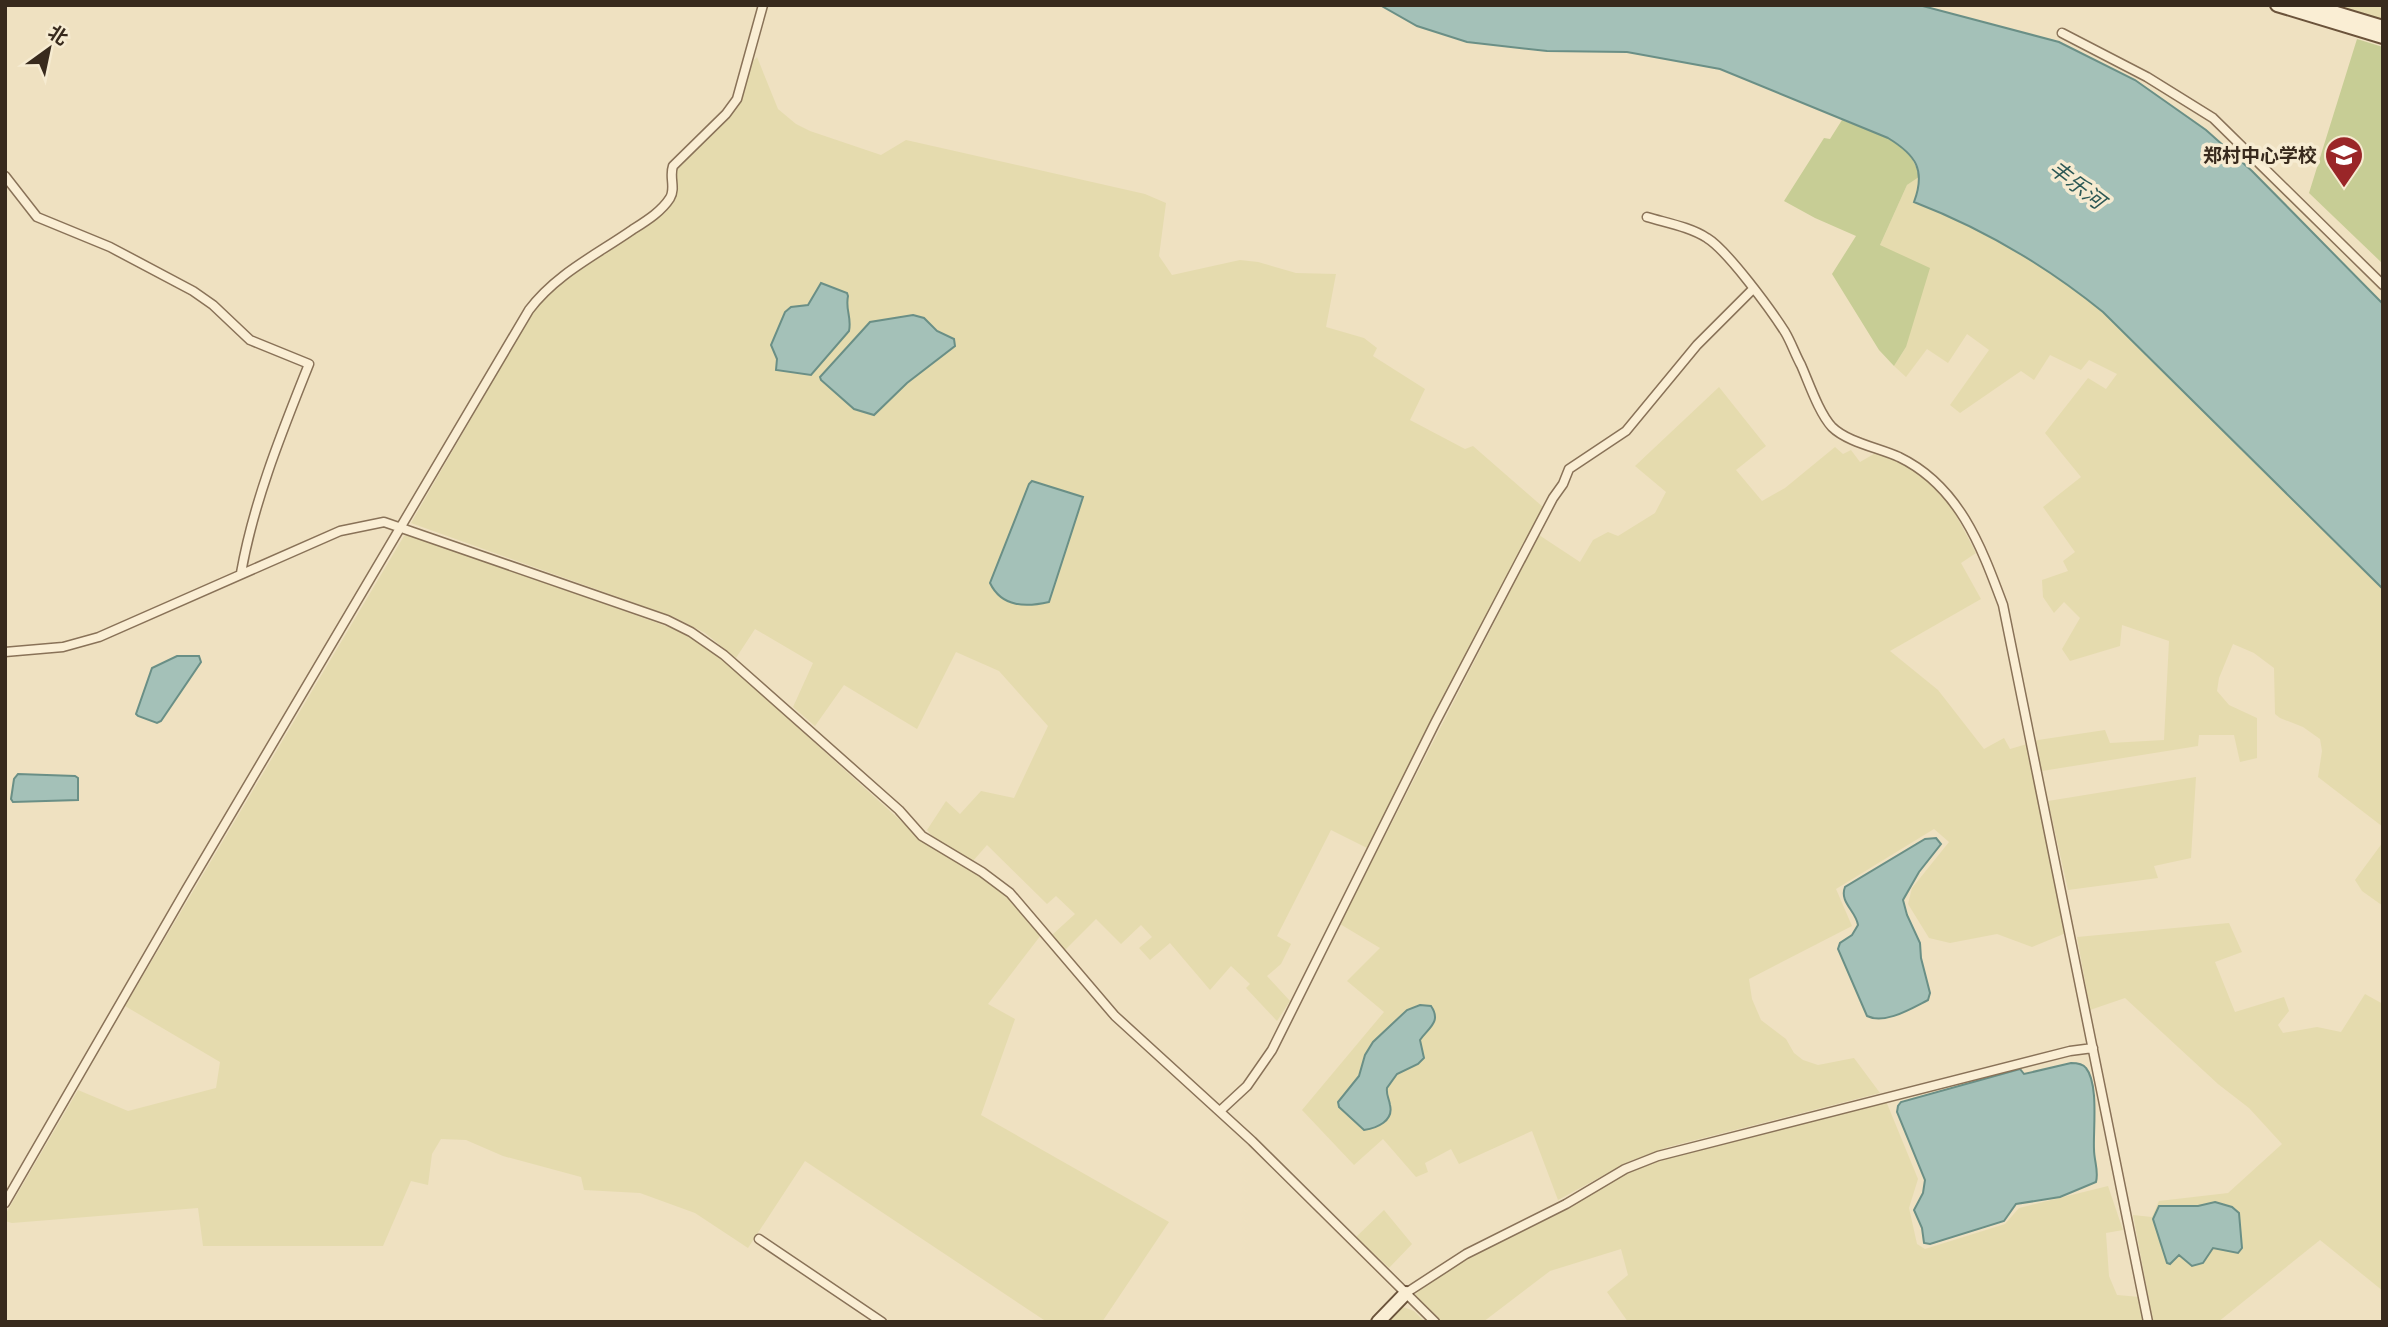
<svg xmlns="http://www.w3.org/2000/svg" width="2388" height="1327" viewBox="0 0 2388 1327" font-family="'PT Serif','Noto Sans SC',serif">
  <style>
    .farmland { fill: #e5dbae }
    .green { fill: #c7cd95 }
    .water { fill: #a4c1b8; stroke: #6a8f86; stroke-width: 2 }
    .lines { fill: none; stroke-linecap: round; stroke-linejoin: round }
    .street-casing { stroke: #897258; stroke-width: 11 }
    .secondary-casing { stroke: #6b533b; stroke-width: 16 }
    .street { stroke: #faeed4; stroke-width: 8 }
    .secondary { stroke: #faeed4; stroke-width: 12 }
    .labels { text-anchor: middle; stroke-width: 7; stroke-linejoin: round; paint-order: stroke }
    .poi-label { font-size: 19px; font-weight: bold; fill: #382a1d; stroke: #f6ebd1; text-anchor: end }
    .water-label { font-size: 21px; font-style: italic; fill: #2c5855; stroke: #f6ebd1 }
  </style>
  <rect width="100%" height="100%" fill="#efe1c1"/>
  <path class="farmland" d="M2335,5H2383V19Z
    M757,57L778,109L796,124L810,131L881,155L906,140L1145,194L1166,203L1159,256L1172,275L1240,260L1258,262L1296,273L1336,274L1326,327L1364,338L1377,348L1373,356L1425,389L1410,420L1465,449L1473,446L1543,507L1367,848L1331,830L1277,936L1291,944L1281,964L1267,976L1290,1001L1277,1021L1246,988L1250,984L1231,966L1210,990L1170,943L1150,960L1139,948L1152,937L1141,925L1121,944L1096,919L1065,950L1052,935L1075,914L1056,896L1047,904L987,845L973,861L933,837L927,830L946,801L960,814L981,791L1014,798L1048,726L999,671L956,652L917,729L844,685L815,726L793,707L813,663L755,629L736,658L705,633L674,617L411,523L539,301L567,275L625,241L667,207L675,169L737,104L743,93L751,63Z
    M1919,177V190L1915,202L1968,224L2016,249L2059,277L2103,312L2383,589V827L2318,777L2322,751L2320,739L2303,727L2280,718L2275,714L2274,668L2254,653L2233,644L2219,678L2217,691L2229,705L2257,718V758L2240,762L2234,735H2199L2198,746L2042,771L2034,741L2038,740L2105,730L2110,743L2164,740L2169,641L2122,625L2120,646L2070,661L2062,649L2080,618L2064,602L2054,613L2043,597L2042,580L2068,571L2063,561L2075,552L2043,507L2081,477L2045,433L2088,378L2106,389L2117,374L2089,360L2081,370L2050,355L2034,380L2021,371L1960,413L1950,405L1989,350L1967,334L1948,363L1927,349L1906,377L1894,366L1906,347L1880,245L1907,185Z
    M1719,387L1766,446L1736,470L1762,501L1785,488L1835,447L1843,454L1851,450L1860,462L1879,451L1906,465L1946,496L1976,553L1961,563L1981,599L1890,651L1938,690L1984,749L2004,738L2010,749L2027,744L2066,933L2032,947L1997,934L1950,943L1929,938L1908,904L1912,888L1949,842L1934,829L1836,889L1852,926L1749,979L1752,999L1761,1020L1786,1039L1794,1053L1803,1060L1818,1065L1854,1058L1880,1093L1668,1147L1630,1161L1558,1200L1532,1131L1459,1164L1451,1149L1425,1163L1428,1172L1416,1177L1383,1139L1354,1165L1302,1110L1384,1012L1347,981L1380,948L1340,924L1539,535L1580,562L1593,540L1608,532L1618,536L1655,513L1666,492L1635,466Z
    M411,534L674,629L702,644L730,666L923,841L991,882L1015,903L1041,935L988,1004L1015,1019L981,1115L1169,1222L1102,1322H1047L805,1161L748,1248L695,1213L640,1193L584,1190L581,1177L503,1156L466,1140L441,1139L432,1154L428,1185L411,1181L383,1246H203L198,1208L12,1223L5,1221V1215L78,1090L128,1111L216,1088L220,1062L125,1006L404,536Z
    M2196,777L2191,858L2154,866L2158,878L2068,890L2048,801Z
    M2383,842V906L2362,891L2355,880Z
    M2229,923L2242,952L2215,962L2235,1012L2284,997L2289,1011L2278,1025L2283,1033L2317,1027L2341,1032L2365,994L2383,1004V1291L2320,1240L2218,1322H2153L2133,1215L2152,1217L2159,1201L2228,1193L2282,1144L2249,1108L2218,1084L2125,998L2090,1010L2077,937Z
    M1886,1101L1918,1179L1909,1208L1917,1244L1925,1249L2005,1224L2019,1208L2108,1186L2123,1230L2106,1233L2109,1276L2117,1295L2140,1297L2145,1322H1628L1607,1292L1628,1275L1621,1249L1550,1271L1483,1322H1442L1415,1295L1432,1279L1622,1174L1683,1153Z
    M1384,1210L1412,1244L1389,1268L1356,1237Z
    M1403,1307L1414,1311L1425,1322H1388Z"/>
  <path class="green" d="M2357,39L2383,47L2382,263L2309,193Z
    M1842,120C1873,133 1912,139 1919,177L1907,185L1880,245L1930,268L1906,347L1894,366L1879,350L1832,274L1856,236L1815,218L1784,201L1824,138L1830,139Z"/>
  <path class="water" d="M1380,5H1919L2059,42L2135,80L2206,130L2252,171L2383,304V589L2103,312C2045,265 1984,229 1914,202C1926,170 1916,155 1888,138L1720,69L1627,52L1547,51L1467,42L1417,26Z
    M821,283L847,293L848,296C845,310 852,317 849,331L811,375L776,370L777,359L771,345L785,312L791,307L808,305Z
    M913,315L924,318L937,331L954,339L955,346L907,383L874,415L854,409L821,380L820,377L870,322Z
    M1032,481L1083,497L1049,602C1027,607 1002,608 990,583L1029,484Z
    M177,656H199L201,662L161,721L157,723L138,716L136,714L152,668Z
    M18,774L75,776L78,778V800L13,802L11,799L14,779Z
    M1936,838L1941,844L1919,872L1903,900L1907,915L1920,943L1921,958L1930,993L1928,1000C1912,1008 1885,1025 1867,1016L1838,949L1840,943L1852,935L1858,925C1856,911 1839,902 1845,887L1925,839Z
    M1420,1005L1431,1006C1442,1022 1428,1028 1420,1040L1424,1058L1418,1064L1397,1074L1387,1088C1386,1095 1389,1098 1390,1105C1394,1121 1377,1128 1364,1130L1339,1107L1338,1102L1359,1076L1365,1055L1373,1042L1407,1010Z
    M2071,1063C2076,1063 2083,1064 2086,1068C2099,1084 2093,1130 2094,1149C2094,1161 2099,1171 2096,1182L2060,1197L2016,1204L2004,1221L1930,1244L1924,1243L1922,1228L1914,1210L1923,1193L1925,1180L1897,1112L1898,1106L1901,1102L2020,1069L2024,1074Z
    M2215,1202L2232,1207L2239,1213L2242,1248L2238,1253L2213,1248L2203,1263L2192,1266L2179,1255L2170,1264L2167,1263L2153,1219L2159,1206H2198Z"/>
  <g class="lines">
    <defs>
      <path id="street" d="M2062,33L2147,77L2213,118L2383,285
        M5,176L37,217L110,247L193,291L213,305L250,340L309,364C282,432 254,500 241,573
        M1647,217C1667,223 1690,227 1707,238C1727,250 1771,310 1785,332C1791,342 1795,354 1801,365C1809,383 1819,413 1832,427C1847,442 1879,448 1899,457C1959,486 1981,546 2003,605L2148,1322
        M5,652L63,647L99,637L340,531L384,522L667,620L691,632L724,655L899,810L922,836L982,872L1010,893L1115,1016L1252,1141L1435,1322
        M1220,1111L1247,1086L1272,1050L1435,723L1553,498L1563,484L1569,469L1626,431L1697,345L1753,289
        M5,1203L186,890L529,310C556,274 596,255 632,230C646,221 661,212 670,198C676,188 669,177 673,166L726,114L737,99L763,5
        M759,1239L882,1322
        M1406,1293L1466,1254L1566,1204L1625,1169L1658,1156L2070,1051L2093,1048"/>
      <path id="secondary" d="M2277,5L2383,37
        M2310,5L2383,27
        M1378,1322L1406,1293"/>
    </defs>
    <use href="#street" class="street-casing"/>
    <use href="#secondary" class="secondary-casing"/>
    <use href="#street" class="street"/>
    <use href="#secondary" class="secondary"/>
  </g>
  <defs>
    <symbol id="school-pin" viewBox="-11 -11 22 30"><path d="M0 17L-7.5 6A9.5 9.5 0 1 1 7.5 6Z" fill="#9a2628" stroke="#f6ebd1"/><path d="M0-5L7-2L0 1L-7-2ZM-4 1L0 2.5L4 1V4Q0 6-4 4Z" fill="#fff"/></symbol>
  </defs>
  <g fill-rule="evenodd">
    <use href="#school-pin" x="2322" y="133" width="44" height="60"/>
  </g>
  <g class="labels">
    <g class="poi-label">
      <text x="2317" y="162">郑村中心学校</text>
    </g>
    <g class="water-label">
      <text transform="translate(2077 185) rotate(38)" y="7">丰乐河</text>
    </g>
  </g>
  <rect width="2388" height="1327" fill="none" stroke="#382a1d" stroke-width="14"/>
  <g transform="translate(49 49) rotate(33)" stroke="#f6ebd1" stroke-width="5" paint-order="stroke">
  <path d="M0-5L12 26L0 18L-12 26Z" fill="#382a1d"/>
  <text y="-10" font-size="19" font-weight="bold" text-anchor="middle" fill="#382a1d">北</text>
  </g>
</svg>
